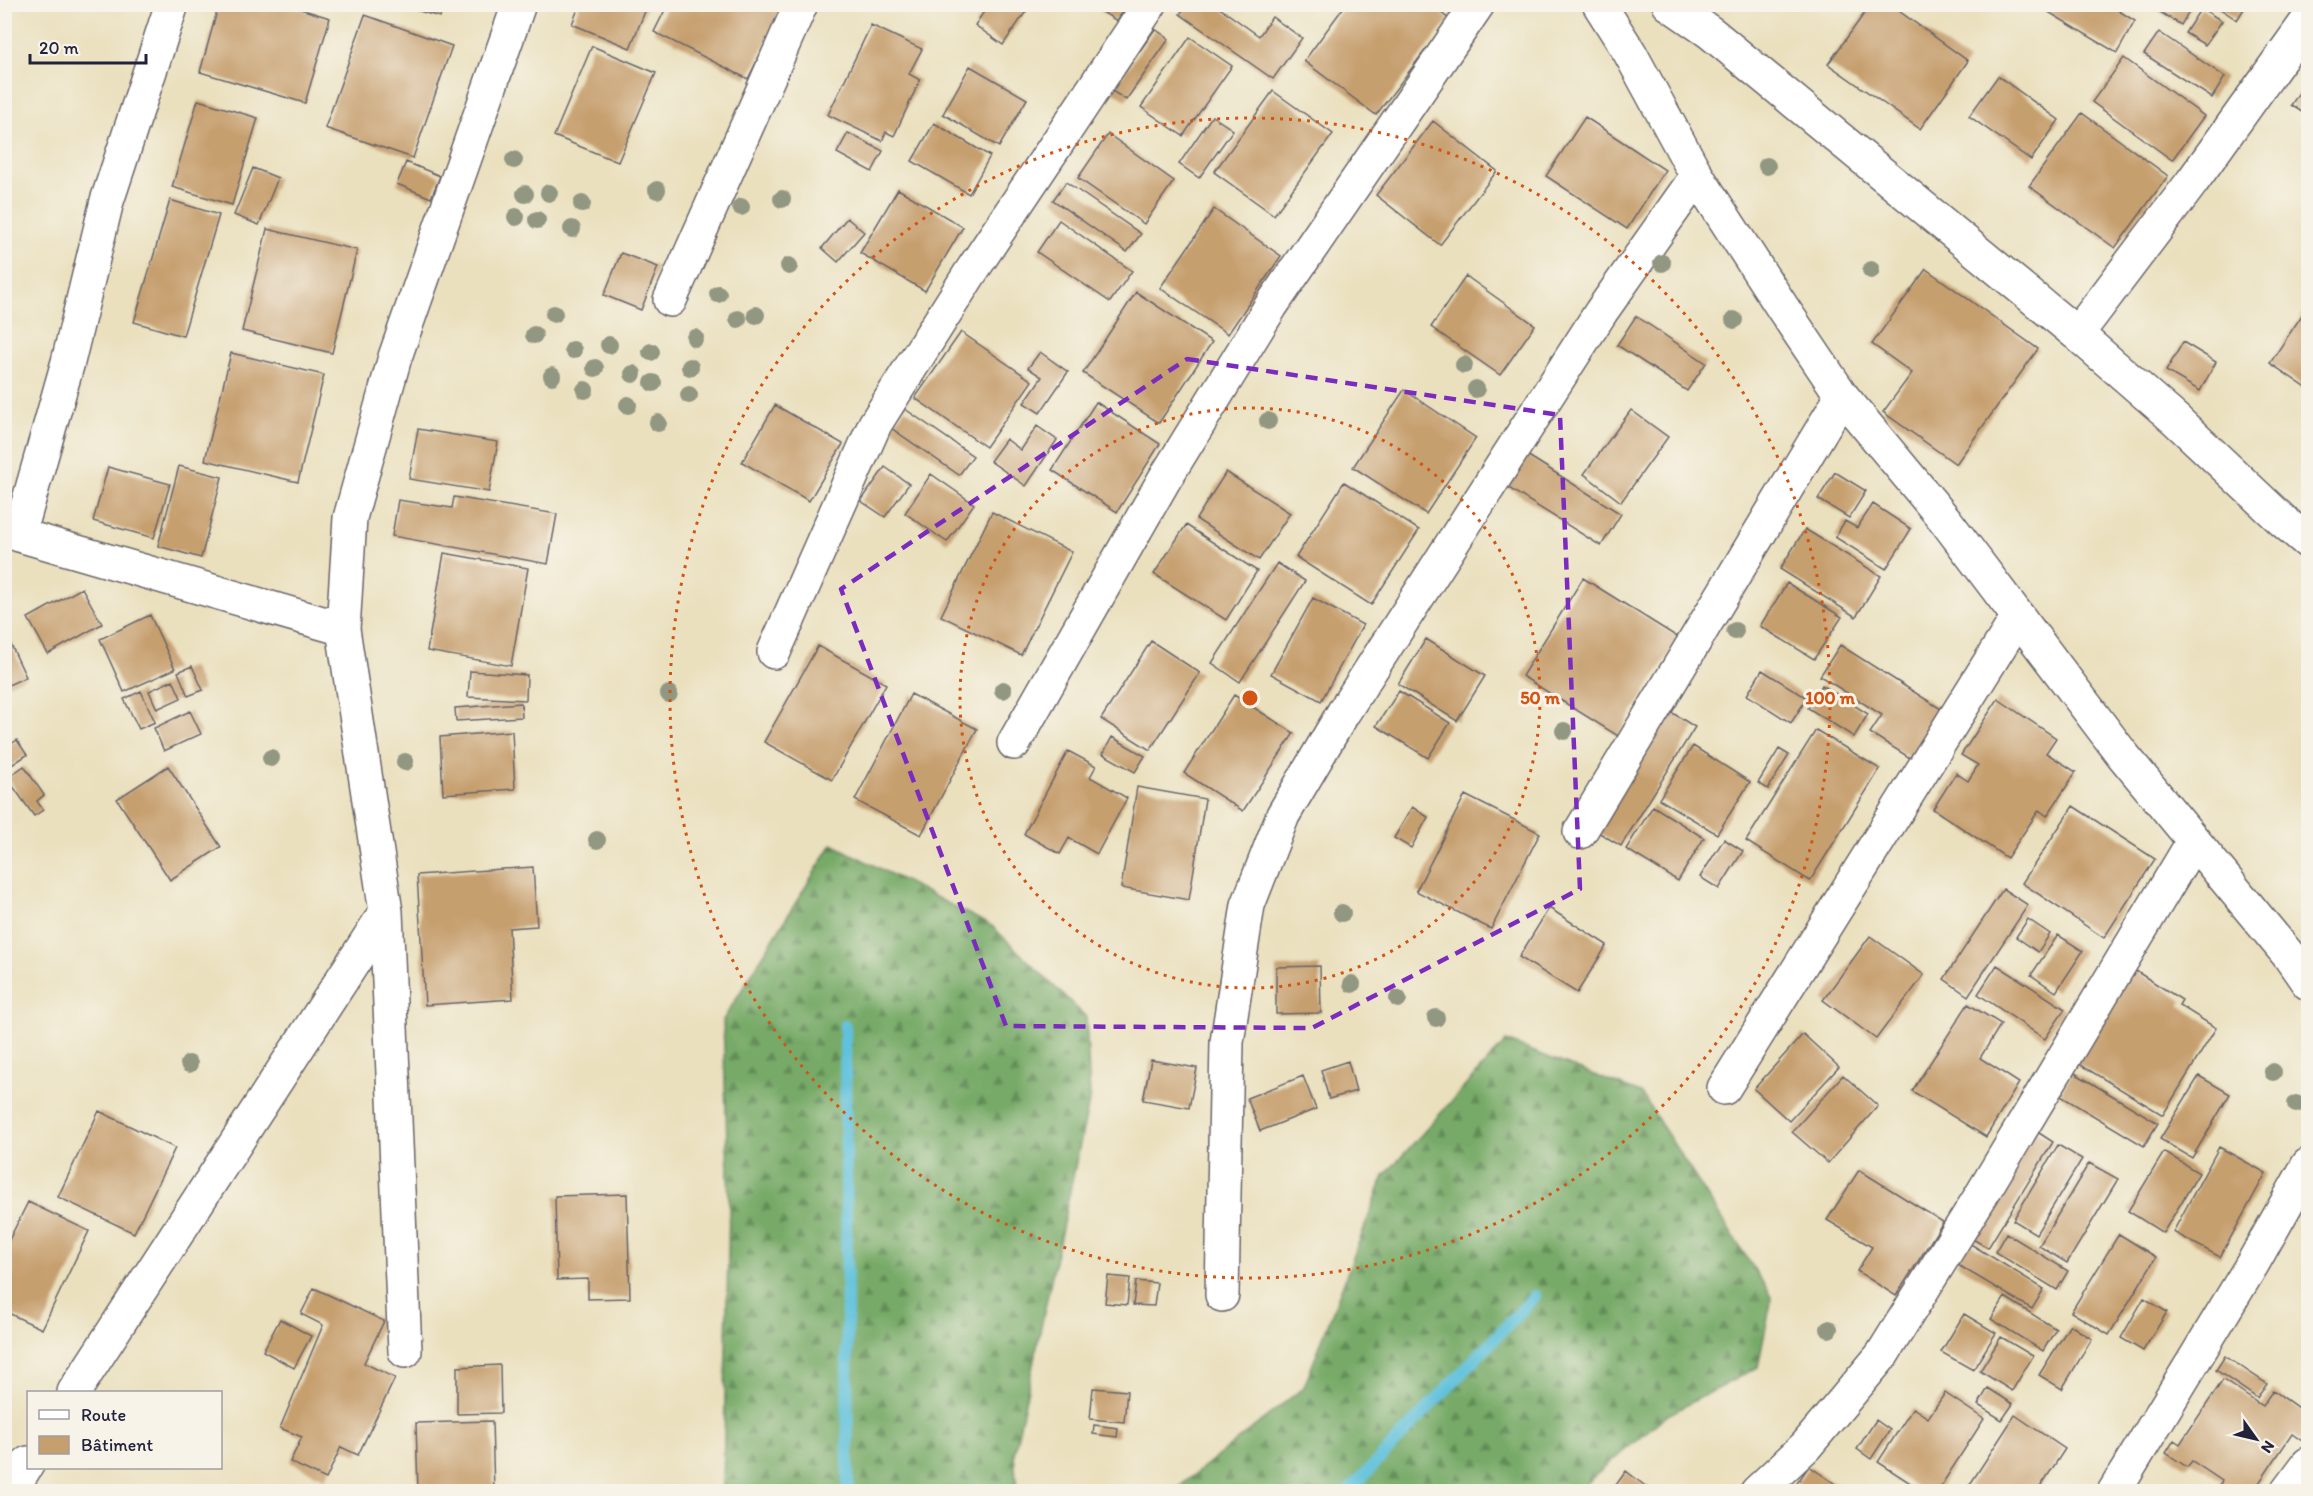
<svg xmlns="http://www.w3.org/2000/svg" width="2313" height="1496" viewBox="0 0 2313 1496" font-family="Itim,sans-serif">
  <style>
    .forest { fill: url(#forest-firs); stroke: #4c6651; stroke-width: 1.5 }
    .lines { fill: none; stroke-linecap: round; stroke-linejoin: round }
    .stream { stroke: #5ec1dc; stroke-width: 12 }
    .building { fill: #c69f6e }
    .minor-casing { stroke: #686469; stroke-width: 36 }
    .tertiary-casing { stroke: #686469; stroke-width: 36 }
    .minor { stroke: #fff; stroke-width: 33 }
    .tertiary { stroke: #fff; stroke-width: 33 }
    .tree { fill: #929782 }
    .marked { fill: none; stroke: #7b2cbf; stroke-width: 4.5; stroke-dasharray: 12 8; stroke-linejoin: round }
    .ring { fill: none; stroke: #d45411; stroke-width: 3; stroke-dasharray: 3 6 }
    .centre { fill: #d45411; stroke: #f7f3e8; stroke-width: 3 }
    .ring-label { font-size: 18px; text-anchor: middle; font-weight: bold; fill: #d45411; stroke: #f7f3e8; stroke-width: 6; stroke-linejoin: round; paint-order: stroke }
  </style>
  <defs>
    <pattern id="forest-firs" width="22" height="20" patternUnits="userSpaceOnUse" patternTransform="scale(1.5)"><rect width="22" height="20" fill="#77aa67"/><path d="M5 1l3.5 6h-7zM16 11l3.5 6h-7z" fill="#618a56"/></pattern>
  </defs>
  <rect width="100%" height="100%" fill="#f7f3e8"/>
  <filter id="ink" filterUnits="userSpaceOnUse"><feTurbulence type="fractalNoise" baseFrequency=".0167" numOctaves="2"/><feDisplacementMap in="SourceGraphic" scale="12" xChannelSelector="R" yChannelSelector="G"/><feConvolveMatrix kernelMatrix="1 2 1 2 8 2 1 2 1" color-interpolation-filters="sRGB"/></filter>
  <filter id="wash" filterUnits="userSpaceOnUse"><feTurbulence type="fractalNoise" baseFrequency=".008" numOctaves="4" result="noise"/><feDisplacementMap in="SourceGraphic" scale="24" xChannelSelector="R" yChannelSelector="G"/><feGaussianBlur stdDeviation="1.35" result="paint"/><feColorMatrix in="noise" values="0 0 0 0 0 0 0 0 0 0 0 0 0 0 0 0 0 1.4 0 .05"/><feComposite in="paint" operator="in"/></filter>
  <g filter="url(#wash)">
    <rect width="100%" height="100%" fill="#eae0be"/>
    <path class="forest" d="M832,844L992,926L1086,1017L1090,1097L1014,1454L1017,1491H723L729,1205L723,1020Z
      M1506,1041L1641,1093L1772,1297L1758,1367L1664,1417L1577,1491H1174L1304,1387L1384,1176Z"/>
    <g class="lines">
      <path class="stream" d="M845,1026L848,1492
        M1348,1492L1535,1296"/>
    </g>
    <g id="blocks">
      <path class="building" d="M219,4H284L330,18L305,103L200,72Z
        M580,4H648L630,48L572,24Z
        M668,4H785L748,79L654,32Z
        M989,4H1031L1003,45L975,25Z
        M1089,4H1127L1117,21Z
        M1187,4H1214L1259,36L1272,17L1302,38L1273,79L1180,14Z
        M1346,4H1429L1449,19L1376,115L1304,61Z
        M1871,4H1889L1968,61L1920,129L1828,64Z
        M2035,4H2108L2135,21L2117,53Z
        M2151,4H2193L2181,25L2150,6Z
        M2213,4H2247L2237,20Z
        M398,5H444L440,17Z
        M2201,8L2222,21L2205,45L2185,33Z
        M365,15L452,46L413,158L325,128Z
        M871,25L922,49L909,74L920,80L894,136L886,132L882,141L828,115Z
        M1155,29L1169,39L1126,100L1112,91Z
        M2159,32L2225,77L2212,98L2144,54Z
        M1190,37L1232,66L1183,136L1141,107Z
        M592,46L656,73L618,162L554,136Z
        M2124,58L2204,116L2172,160L2092,102Z
        M970,66L1027,99L999,147L943,114Z
        M1998,76L2059,120L2031,160L1969,116Z
        M2308,79V116L2291,105Z
        M1273,91L1333,134L1274,215L1214,172Z
        M198,100L258,118L232,205L172,187Z
        M2082,113L2168,176L2115,248L2029,186Z
        M1212,116L1233,130L1199,178L1179,164Z
        M1585,117L1665,170L1627,229L1546,176Z
        M1433,121L1497,171L1440,245L1376,195Z
        M934,123L990,156L969,194L912,161Z
        M848,133L883,151L872,172L837,153Z
        M1108,134L1174,181L1144,224L1078,178Z
        M406,162L440,176L431,198L397,184Z
        M253,168L278,178L259,225L234,215Z
        M1066,182L1141,234L1127,252L1053,200Z
        M898,189L963,227L925,291L860,253Z
        M170,200L219,215L183,336L134,322Z
        M1214,209L1281,256L1228,334L1160,288Z
        M847,218L864,232L838,262L822,248Z
        M1059,220L1132,271L1110,302L1037,252Z
        M267,229L357,250L332,353L242,331Z
        M621,253L658,267L641,310L604,295Z
        M1926,269L2038,349L1956,464L1883,412L1912,373L1872,344Z
        M1466,276L1535,325L1500,375L1431,327Z
        M1136,292L1212,342L1159,423L1083,373Z
        M2308,306V389L2270,363Z
        M1636,316L1706,363L1687,391L1617,345Z
        M961,332L1032,381L986,447L915,398Z
        M2183,342L2216,362L2200,391L2166,371Z
        M1040,352L1068,372L1040,413L1024,403L1042,377L1028,368Z
        M231,353L324,375L298,482L205,460Z
        M1404,390L1476,438L1426,514L1353,467Z
        M1096,402L1160,444L1117,512L1052,470Z
        M775,405L843,444L809,501L742,462Z
        M905,409L973,456L959,475L891,428Z
        M1631,410L1668,437L1621,502L1584,474Z
        M1037,426L1057,440L1026,486L990,461L1006,439L1021,450Z
        M418,429L498,442L489,492L409,479Z
        M1527,455L1621,514L1601,546L1507,487Z
        M179,466L222,477L201,558L158,546Z
        M108,467L170,484L154,538L93,521Z
        M885,467L909,484L885,517L861,501Z
        M1226,472L1290,513L1259,560L1196,519Z
        M1835,472L1866,491L1849,518L1818,499Z
        M931,474L974,504L947,542L905,513Z
        M1344,482L1419,530L1371,605L1296,557Z
        M454,497L557,514L548,564L392,536L398,500L452,508Z
        M1873,504L1911,529L1886,569L1835,537L1845,521L1857,528Z
        M992,512L1072,552L1021,655L941,616Z
        M1186,525L1257,571L1226,620L1154,574Z
        M1805,529L1881,576L1856,617L1780,569Z
        M444,553L528,568L511,666L427,651Z
        M1277,563L1305,581L1240,682L1212,663Z
        M1583,578L1679,638L1618,736L1522,676Z
        M1787,583L1842,617L1814,659L1760,626Z
        M82,588L102,624L48,654L28,618Z
        M1313,598L1363,625L1321,701L1271,674Z
        M150,615L175,669L124,692L100,639Z
        M4,630L26,677L4,687Z
        M1426,639L1485,676L1457,721L1398,684Z
        M1151,641L1200,673L1150,750L1101,719Z
        M1840,645L1941,709L1910,758L1870,733L1882,715L1820,676Z
        M818,646L886,684L832,780L764,742Z
        M192,666L203,690L188,696L178,672Z
        M1762,670L1807,698L1791,723L1747,695Z
        M470,671L527,675L526,700L468,697Z
        M173,680L181,698L157,709L149,691Z
        M1822,685L1868,714L1854,737L1808,708Z
        M141,691L155,722L139,729L124,699Z
        M1399,691L1450,723L1428,758L1376,726Z
        M911,694L977,729L921,835L855,800Z
        M1234,695L1294,733L1243,811L1184,773Z
        M1998,699L2056,738L2046,753L2076,772L2047,816L2039,810L2007,858L1933,809L1956,773L1968,781L1978,765L1961,755Z
        M521,703L522,717L456,721L455,708Z
        M190,711L201,734L164,751L154,728Z
        M1671,712L1695,727L1621,846L1596,831Z
        M1816,730L1880,769L1810,881L1746,841Z
        M512,731L515,789L443,794L440,737Z
        M1112,737L1145,756L1135,772L1103,754Z
        M17,740L27,755L4,770V749Z
        M1693,746L1750,782L1717,834L1659,799Z
        M1779,749L1789,755L1768,789L1758,783Z
        M1068,751L1096,766L1090,777L1127,798L1097,854L1069,838L1060,854L1024,834Z
        M24,766L44,795L37,801L43,810L34,816L7,778Z
        M168,766L221,847L170,880L117,799Z
        M1137,787L1205,799L1189,900L1121,888Z
        M1465,795L1540,833L1491,929L1416,891Z
        M1653,806L1704,838L1678,881L1626,849Z
        M2073,806L2155,859L2104,938L2022,883Z
        M1412,807L1428,817L1411,848L1394,838Z
        M1724,839L1743,851L1719,889L1700,877Z
        M533,867L537,926L509,928L513,999L425,1005L417,875Z
        M2003,889L2028,905L1968,996L1944,979Z
        M1549,908L1607,945L1577,993L1519,957Z
        M2028,919L2050,934L2038,952L2016,937Z
        M2058,935L2083,951L2056,992L2031,975Z
        M1870,936L1924,975L1876,1039L1823,1000Z
        M1997,965L2065,1009L2045,1039L1978,994Z
        M1320,966L1321,1013L1276,1014V967Z
        M2131,968L2182,1000L2179,1005L2216,1028L2163,1115L2074,1061Z
        M1968,1004L2001,1024L1980,1058L2019,1083L1986,1137L1912,1091Z
        M1803,1034L1839,1067L1789,1121L1754,1089Z
        M1151,1060L1197,1068L1189,1108L1143,1100Z
        M1348,1061L1356,1091L1329,1099L1321,1070Z
        M2073,1072L2158,1123L2144,1146L2059,1095Z
        M1843,1075L1878,1106L1828,1163L1792,1132Z
        M1303,1076L1316,1109L1260,1131L1247,1098Z
        M2199,1076L2230,1094L2192,1158L2160,1139Z
        M99,1111L175,1148L134,1233L58,1197Z
        M2036,1131L2053,1142L1988,1248L1971,1238Z
        M2058,1145L2082,1159L2036,1234L2013,1220Z
        M2219,1147L2266,1173L2220,1257L2173,1232Z
        M2164,1152L2199,1173L2163,1233L2128,1211Z
        M2089,1163L2118,1179L2067,1263L2039,1246Z
        M1859,1170L1943,1222L1896,1296L1857,1271L1872,1247L1827,1220Z
        M627,1194L630,1298L588,1299V1279L557,1280L555,1196Z
        M28,1202L89,1231L42,1329L4,1311V1250Z
        M2006,1233L2068,1271L2057,1290L1995,1252Z
        M2119,1234L2156,1257L2109,1335L2071,1312Z
        M1969,1243L2044,1289L2032,1309L1956,1264Z
        M1108,1276L1130,1278L1127,1305L1105,1303Z
        M1136,1281L1157,1283L1154,1306L1133,1305Z
        M314,1288L384,1321L364,1363L395,1378L358,1455L341,1447L326,1479L290,1462L302,1437L280,1428L323,1325L301,1314Z
        M2005,1297L2056,1329L2043,1351L1991,1319Z
        M2144,1298L2167,1312L2143,1351L2121,1338Z
        M1964,1314L1996,1333L1973,1370L1941,1352Z
        M280,1319L311,1336L294,1368L263,1351Z
        M2070,1325L2092,1339L2062,1389L2039,1375Z
        M2001,1337L2033,1356L2012,1391L1980,1371Z
        M2225,1356L2267,1384L2257,1398L2216,1370Z
        M500,1365L501,1413L457,1414V1367Z
        M2223,1380L2262,1406L2273,1390L2308,1415V1438L2305,1443L2292,1434L2253,1492H2223L2218,1488L2222,1481L2192,1461L2187,1467L2166,1453L2174,1440L2180,1444Z
        M1093,1388L1127,1391L1124,1422L1090,1419Z
        M1988,1388L2013,1404L2002,1420L1978,1405Z
        M1945,1393L1984,1419L1937,1492H1924L1878,1462L1913,1408L1928,1418Z
        M2015,1415L2065,1449L2037,1492H1965Z
        M1876,1420L1890,1430L1871,1459L1857,1449Z
        M492,1421L494,1492H418L416,1423Z
        M1094,1425L1118,1428L1117,1437L1093,1434Z
        M1809,1466L1847,1492H1791Z
        M1626,1471L1653,1492H1611Z"/>
    </g>
  </g>
  <g filter="url(#ink)">
    <use href="#blocks" fill-opacity="0" stroke="#686469" stroke-width="1.5"/>
    <g class="lines">
      <defs>
        <path id="minor" d="M172,4L107,201L68,362L19,535L343,629
          M1669,4L1711,33L2077,334L2176,420L2282,520L2308,542
          M670,300L801,4
          M2077,334L2192,182L2308,20
          M774,652L875,424L969,275L1150,4
          M1014,743L1164,480L1271,306L1478,4
          M1580,832L1842,396
          M1724,1088L2018,617
          M1222,1295L1227,1042L1248,905L1283,815L1343,713L1601,312L1697,176
          M405,1351L386,912L343,629L350,518L395,357L519,4
          M74,1392L386,912
          M10,1492L28,1463
          M1757,1492L1806,1446L1882,1355L1982,1194L2193,842
          M2114,1492L2253,1263L2308,1165
          M2287,1492L2308,1464"/>
        <path id="tertiary" d="M1599,4L1630,53L1697,176L1784,310L1842,396L1946,521L2122,754L2290,957L2308,983"/>
      </defs>
      <use href="#minor" class="minor-casing"/>
      <use href="#tertiary" class="tertiary-casing"/>
      <use href="#minor" class="minor"/>
      <use href="#tertiary" class="tertiary"/>
    </g>
    <g class="tree">
      <circle cx="514" cy="160" r="9"/>
      <circle cx="1767" cy="166" r="9"/>
      <circle cx="657" cy="190" r="9"/>
      <circle cx="549" cy="193" r="9"/>
      <circle cx="525" cy="194" r="9"/>
      <circle cx="782" cy="199" r="9"/>
      <circle cx="582" cy="204" r="9"/>
      <circle cx="741" cy="207" r="9"/>
      <circle cx="516" cy="217" r="9"/>
      <circle cx="537" cy="220" r="9"/>
      <circle cx="572" cy="229" r="9"/>
      <circle cx="1662" cy="263" r="9"/>
      <circle cx="789" cy="266" r="9"/>
      <circle cx="1871" cy="270" r="9"/>
      <circle cx="718" cy="294" r="9"/>
      <circle cx="554" cy="314" r="9"/>
      <circle cx="756" cy="315" r="9"/>
      <circle cx="738" cy="319" r="9"/>
      <circle cx="1734" cy="320" r="9"/>
      <circle cx="534" cy="335" r="9"/>
      <circle cx="695" cy="338" r="9"/>
      <circle cx="609" cy="345" r="9"/>
      <circle cx="573" cy="350" r="9"/>
      <circle cx="651" cy="352" r="9"/>
      <circle cx="1464" cy="365" r="9"/>
      <circle cx="690" cy="367" r="9"/>
      <circle cx="595" cy="368" r="9"/>
      <circle cx="633" cy="374" r="9"/>
      <circle cx="552" cy="376" r="9"/>
      <circle cx="653" cy="383" r="9"/>
      <circle cx="1476" cy="389" r="9"/>
      <circle cx="585" cy="390" r="9"/>
      <circle cx="689" cy="395" r="9"/>
      <circle cx="628" cy="405" r="9"/>
      <circle cx="1268" cy="421" r="9"/>
      <circle cx="658" cy="423" r="9"/>
      <circle cx="1735" cy="631" r="9"/>
      <circle cx="1003" cy="690" r="9"/>
      <circle cx="669" cy="694" r="9"/>
      <circle cx="1564" cy="731" r="9"/>
      <circle cx="271" cy="758" r="9"/>
      <circle cx="405" cy="762" r="9"/>
      <circle cx="597" cy="840" r="9"/>
      <circle cx="1342" cy="913" r="9"/>
      <circle cx="1352" cy="984" r="9"/>
      <circle cx="1398" cy="999" r="9"/>
      <circle cx="1436" cy="1018" r="9"/>
      <circle cx="189" cy="1064" r="9"/>
      <circle cx="2273" cy="1072" r="9"/>
      <circle cx="2296" cy="1104" r="9"/>
      <circle cx="1829" cy="1329" r="9"/>
    </g>
  </g>
  <path class="marked" d="M1187,359L1560,415L1580,889L1312,1028L1006,1026L841,589Z"/>
  <g class="ring">
    <circle cx="1250" cy="698" r="290"/>
    <circle cx="1250" cy="698" r="580"/>
  </g>
  <circle cx="1250" cy="698" r="9" class="centre"/>
  <g class="ring-label">
    <text x="1540" y="704">50 m</text>
    <text x="1830" y="704">100 m</text>
  </g>
  <rect width="2313" height="1496" fill="none" stroke="#f7f3e8" stroke-width="24"/>
  <rect x="27" y="1391" width="195" height="78" fill="#f7f3e8" stroke="#a29fa3" stroke-width="1.5"/>
  <rect x="39" y="1410" width="30" height="9" fill="#ffffff" stroke="#a29fa3" stroke-width="1.5"/>
  <text x="81" y="1421" font-size="18" fill="#22223b">Route</text>
  <rect x="39" y="1436" width="30" height="18" fill="#c69f6e" stroke="#a29fa3" stroke-width="1.5"/>
  <text x="81" y="1451" font-size="18" fill="#22223b">Bâtiment</text>
  <g transform="translate(2256 1439) rotate(124)" stroke="#f7f3e8" stroke-width="4.5" paint-order="stroke">
  <path d="M0-4.5L10 22L0 15L-10 22Z" fill="#22223b"/>
  <text y="-9" font-size="16" font-weight="bold" text-anchor="middle" fill="#22223b">N</text>
  </g>
  <path d="M30 54v9h116v-9" fill="none" stroke="#22223b" stroke-width="3"/>
  <text x="39" y="54" font-size="18" fill="#22223b" stroke="#f7f3e8" stroke-width="4.5" paint-order="stroke">20 m</text>
</svg>
